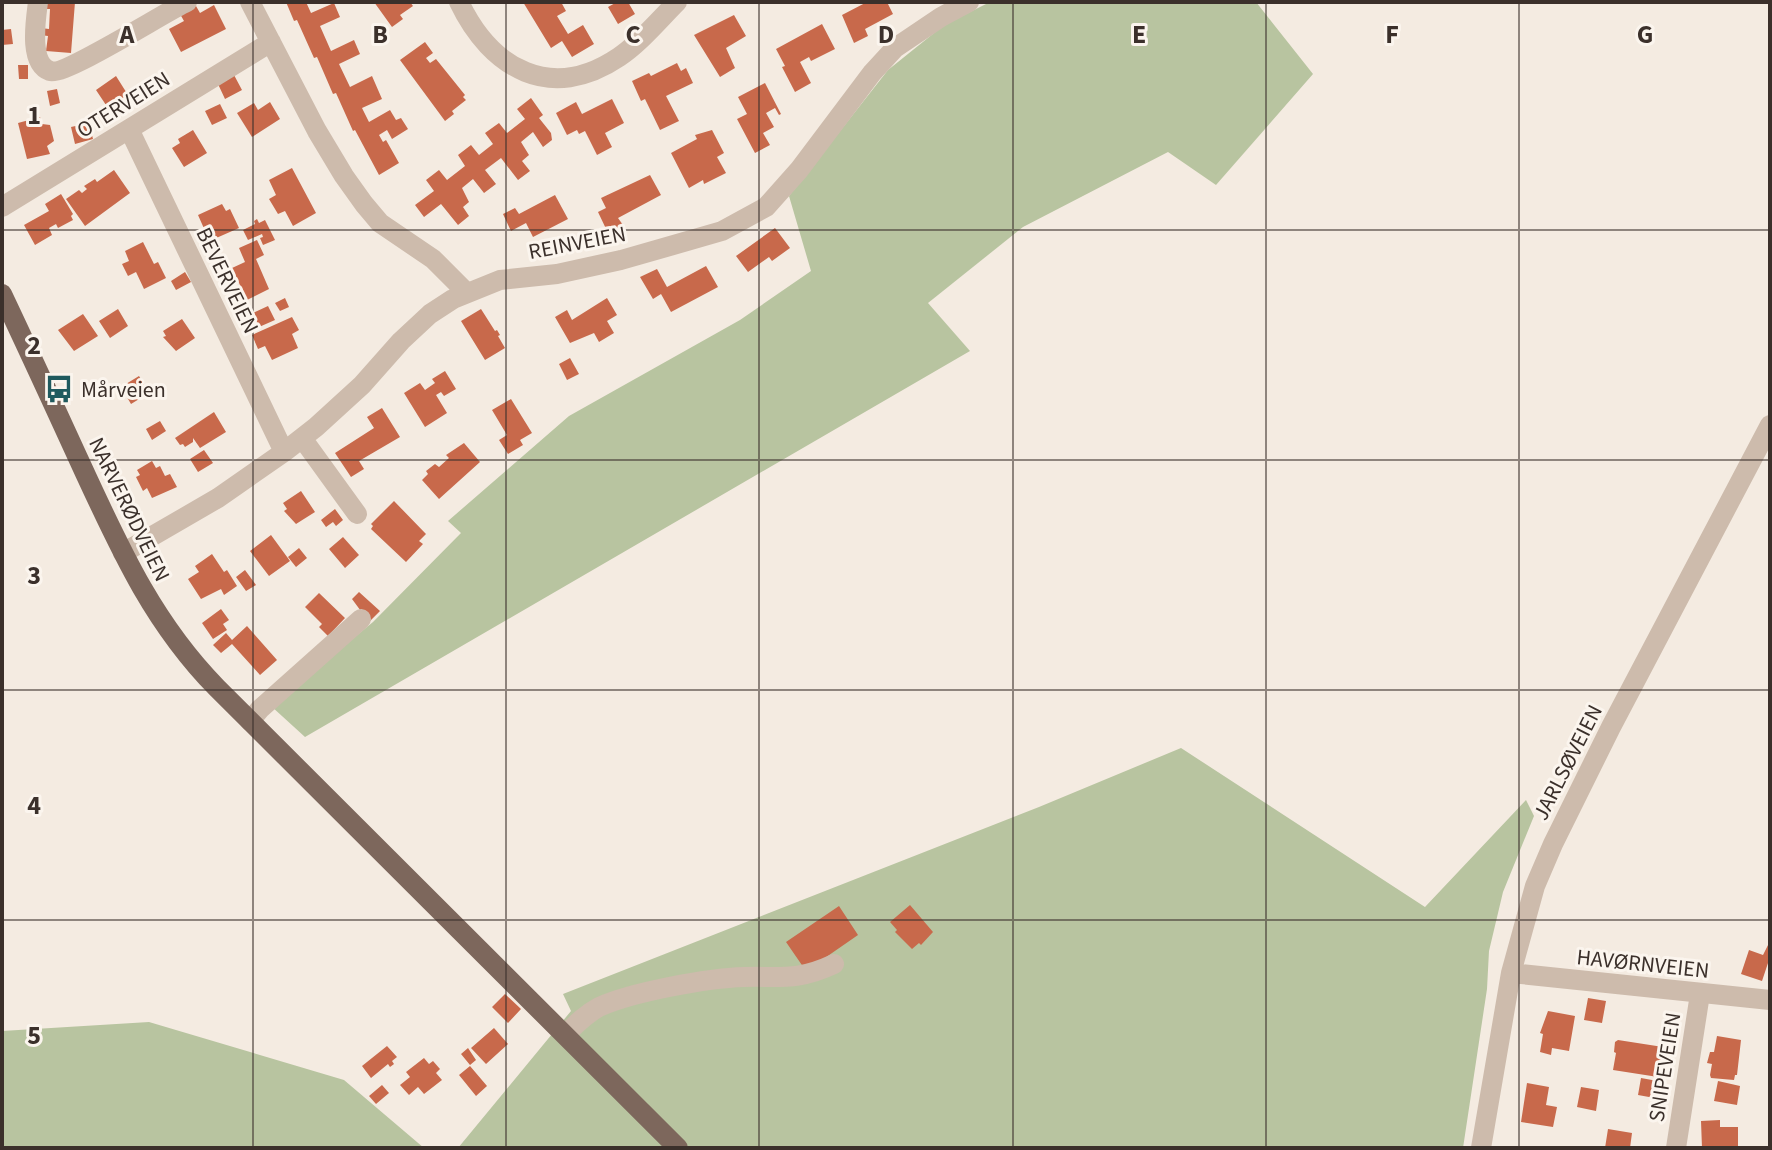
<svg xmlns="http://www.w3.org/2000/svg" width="1772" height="1150" viewBox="0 0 1772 1150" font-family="'Source Sans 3',sans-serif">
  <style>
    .green { fill: #b8c4a0 }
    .building { fill: #c8694b }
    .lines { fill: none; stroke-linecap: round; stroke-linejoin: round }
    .minor { stroke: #cdbbac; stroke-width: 20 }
    .major { stroke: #7d675c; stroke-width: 20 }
    .grid { fill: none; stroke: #3b302b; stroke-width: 2; stroke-opacity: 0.55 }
    .labels { text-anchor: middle; stroke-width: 6; stroke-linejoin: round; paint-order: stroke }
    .street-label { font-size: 22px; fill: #3b302b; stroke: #fbf5ee }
    .poi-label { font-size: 22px; fill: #3b302b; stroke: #fbf5ee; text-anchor: start }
    .grid-label { font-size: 26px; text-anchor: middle; font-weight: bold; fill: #3b302b; stroke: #fbf5ee; stroke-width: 6; stroke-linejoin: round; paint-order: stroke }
  </style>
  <rect width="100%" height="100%" fill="#f4ebe1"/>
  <path class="green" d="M990,2H1256L1313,74L1216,185L1168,152L1023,227L928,303L970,351L305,737L271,706L373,622L461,533L448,521L569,416L740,320L811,271L789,196L888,70L944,25Z
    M1181,748L1425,907L1526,800L1534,816L1503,892L1489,951L1487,989L1463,1148H458L571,1011L563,994L1039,807Z
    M149,1022L344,1080L424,1148H2V1031Z"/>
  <path class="building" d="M43,2H75L71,53L46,51L48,36L40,35L41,28L49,29L50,9H42Z
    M286,2H306L311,13L334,3L340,17L320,26L331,51L354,40L360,54L339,64L350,87L372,76L382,99L362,108L369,122L390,110L396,120L401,118L408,129L392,139L387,130L379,135L383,142L386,140L399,163L379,175L355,130L353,131L336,93L333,94L317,57L314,58L297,20L294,21Z
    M374,2H410L413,6L400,15L403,19L392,27Z
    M523,2H561L566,11L557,16L568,34L583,25L594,44L572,57L562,41L551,48Z
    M617,2H628L635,14L618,24L608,7Z
    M867,2H887L893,14L865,29L868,36L854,43L842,15Z
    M214,5L226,29L181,52L169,29L184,21L180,14L196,6L200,13Z
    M734,15L746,36L726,48L735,68L720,77L694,35Z
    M822,24L835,49L811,61L809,57L800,62L811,83L795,92L782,67L785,66L776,49Z
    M11,29L13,44L2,45V30Z
    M425,42L433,53L426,58L430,63L436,59L465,95L463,97L466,100L452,111L454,114L445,121L400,60Z
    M677,63L681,71L686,68L693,83L666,96L679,121L660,130L645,99L641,101L632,81L649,73L651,76Z
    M18,65H28V79H19Z
    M234,75L242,90L225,99L218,84Z
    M116,76L128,95L122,99L124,102L110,111L96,90Z
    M765,83L781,114L779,115L775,108L766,113L774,127L763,133L770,145L755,153L737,119L747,114L738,97Z
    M57,89L60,103L50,106L47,91Z
    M531,98L543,115L539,118L551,133L552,140L543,147L533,132L521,142L529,155L522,161L530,171L518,180L501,158L485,170L496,184L484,193L473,179L462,188L469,202L463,207L469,216L458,225L441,204L424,217L415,205L434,191L426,180L439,170L447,180L465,166L458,155L471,145L479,155L493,144L485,133L499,123L507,133L525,119L517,109Z
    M612,99L624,123L605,133L612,147L597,155L585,131L579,134L577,130L567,135L556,113L576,102L582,114Z
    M270,102L280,119L252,137L237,113L254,103L258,110Z
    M220,104L227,118L212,125L205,111Z
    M40,117L42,124L50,125L54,141L47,146L50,154L27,159L18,123Z
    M89,123L93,139L75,144L71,127Z
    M193,130L207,153L184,167L172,148L180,143L178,139Z
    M712,130L724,153L717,157L726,173L704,184L703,180L689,188L671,153L697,139L695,135Z
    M292,168L316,213L293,226L285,211L278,214L269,199L276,195L269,180Z
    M114,170L130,193L85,226L66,199L79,190L82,193L87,189L84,186L95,179L97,182Z
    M650,175L661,195L618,218L623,225L608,233L598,212L606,208L601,198Z
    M61,194L73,214L71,216L73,220L58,228L56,224L49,228L52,235L35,245L24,225L49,211L45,204Z
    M555,195L568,219L533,237L526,223L511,231L503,214L515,208L519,214Z
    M222,204L226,211L230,209L239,228L214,239L211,231L206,233L198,215Z
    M257,219L259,223L265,220L275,240L263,245L260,238L263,237L262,234L248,240L243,230L255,224L254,221Z
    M775,228L790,248L772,261L769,257L748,272L736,256Z
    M257,240L264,255L256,259L269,289L247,300L232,268L245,262L239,248Z
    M143,242L154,264L158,262L166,278L144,289L136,272L128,276L122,264L129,261L125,251Z
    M706,266L718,287L671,312L661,294L653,299L640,277L657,269L667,287Z
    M185,272L191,282L176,290L171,281Z
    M285,298L289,307L280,311L275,303Z
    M607,298L617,315L607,321L614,333L599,342L594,333L570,343L555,317L567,310L572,320Z
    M268,306L275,320L259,327L253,313Z
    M118,309L128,326L110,338L99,321Z
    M481,309L495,331L497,330L500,335L498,336L505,348L485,360L461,321Z
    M83,314L98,336L74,351L58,330Z
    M292,317L299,330L292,334L298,348L272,360L265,346L258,349L252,335Z
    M182,319L195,338L176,351L163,337L166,336L163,331Z
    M570,358L579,374L567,380L559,364Z
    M445,371L456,389L444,396L441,392L436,395L447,413L425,427L404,393L420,383L425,390L435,383L432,379Z
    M139,376L149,393L131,404L121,387Z
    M511,399L532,433L520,440L523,445L508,454L499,440L507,435L492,410Z
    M382,408L400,437L359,461L364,469L351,477L335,453L374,428L367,417Z
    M214,412L226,432L200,448L193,438V442L185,447L183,444L180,445L175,438Z
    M160,421L166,431L152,440L146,429Z
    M464,443L480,462L439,499L422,480L428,474L426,471L435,464L439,467L449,458L446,455Z
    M204,450L213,463L198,472L190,459Z
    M152,461L156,468L160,466L165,476L170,474L177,487L152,498L147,488L143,491L136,477L140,475L137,470Z
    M301,491L315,512L296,524L284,511L287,509L283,503Z
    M394,501L426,534L419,541L423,544L406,562L371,529L373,526L371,524Z
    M335,509L343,520L336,526L333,522L326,527L321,520Z
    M271,535L290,561L269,576L250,551Z
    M343,537L359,555L345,568L329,549Z
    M299,548L307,558L296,567L288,557Z
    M212,554L224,572L227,570L237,586L224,595L221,589L201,599L188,579L199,572L195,566Z
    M245,570L256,585L246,591L236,577Z
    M359,592L380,611L369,622L352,599Z
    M319,593L345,618L328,636L319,627L322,624L305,607Z
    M221,609L229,620L223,624L227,630L213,639L202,623Z
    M247,626L277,660L260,675L232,644L221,653L213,645L226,633L232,640Z
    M910,905L933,932L921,945L919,943L912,949L895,932L897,930L890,922Z
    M839,906L858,935L806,971L786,942Z
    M1770,941V957L1762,981L1741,974L1749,950L1763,955Z
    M505,994L521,1009L508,1023L492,1007Z
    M1588,998L1606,1001L1602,1023L1584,1020Z
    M1548,1011L1575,1016L1569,1051L1552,1048L1551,1055L1540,1052L1543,1034L1540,1033Z
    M494,1028L508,1044L486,1064L471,1048Z
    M1717,1036L1741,1040L1737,1075H1735L1734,1080L1711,1078L1710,1075L1712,1064L1707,1063L1710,1052H1714Z
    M1618,1040L1663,1047L1658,1077L1613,1070L1616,1053L1614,1052L1615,1042Z
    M387,1046L397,1057L392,1061L394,1064L390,1067L388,1064L371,1078L362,1066Z
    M468,1048L476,1060L470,1065L461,1054Z
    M424,1058L429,1064L433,1061L440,1069L436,1073L442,1080L424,1094L418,1087L409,1095L400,1085L410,1077L406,1072Z
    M470,1066L487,1086L476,1096L459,1075Z
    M1641,1078L1663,1082L1660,1099L1638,1095Z
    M1718,1081L1740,1086L1737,1105L1714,1101Z
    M1527,1083L1549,1087L1546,1105L1557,1107L1553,1127L1521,1122Z
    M382,1085L389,1093L376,1104L369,1096Z
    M1581,1087L1599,1090L1596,1111L1577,1107Z
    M1720,1120V1127H1738V1148H1702L1701,1121Z
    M1608,1129L1632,1133L1630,1148H1605Z"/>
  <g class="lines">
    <path class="minor" d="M38,2C36,19 28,63 50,71C65,76 165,12 187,2
      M250,2L317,131L344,176L364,204L380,223L433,259L467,293
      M459,2C491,69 551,103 619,57C640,43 659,20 677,2
      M129,129L284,452
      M2,207L271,42
      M302,438L357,514
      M123,553L218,498L284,452L316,427L362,385L401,341L430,314L453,299L500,280L557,274L621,260L722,231L766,207L799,170L872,73L895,48L941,17L969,2
      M250,721L260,709L361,619
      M1511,973L1770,1000
      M566,1034C576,1024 586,1014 599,1007C632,992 708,978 744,977C781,976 798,981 834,964
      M1481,1148L1511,973L1535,886L1553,844L1611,727L1770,425
      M1676,1148L1700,994"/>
    <path class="major" d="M2,294C30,353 57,412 84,471C121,551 154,624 217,688L678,1148"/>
  </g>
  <path class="grid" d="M253,2V1148M506,2V1148M759,2V1148M1013,2V1148M1266,2V1148M1519,2V1148M2,230H1770M2,460H1770M2,690H1770M2,920H1770"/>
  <defs>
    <symbol id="bus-bare" viewBox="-9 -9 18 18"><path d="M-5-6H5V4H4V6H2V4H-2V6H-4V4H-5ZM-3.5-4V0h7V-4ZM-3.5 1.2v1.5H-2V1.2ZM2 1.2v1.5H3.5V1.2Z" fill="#1f5a5e" stroke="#fbf5ee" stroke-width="2.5" paint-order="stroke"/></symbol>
  </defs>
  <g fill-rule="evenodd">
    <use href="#bus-bare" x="39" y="369" width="40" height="40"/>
  </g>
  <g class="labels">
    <g class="street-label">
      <text transform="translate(123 104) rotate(-32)" y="8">OTERVEIEN</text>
      <text transform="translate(577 242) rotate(-11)" y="8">REINVEIEN</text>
      <text transform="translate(228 280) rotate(64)" y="8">BEVERVEIEN</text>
      <text transform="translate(130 509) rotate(64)" y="8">NARVERØDVEIEN</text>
      <text transform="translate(1567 762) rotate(-63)" y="8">JARLSØVEIEN</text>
      <text transform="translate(1643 963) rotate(6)" y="8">HAVØRNVEIEN</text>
      <text transform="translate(1664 1067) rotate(-81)" y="8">SNIPEVEIEN</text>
    </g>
    <g class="poi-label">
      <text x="81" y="397">Mårveien</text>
    </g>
  </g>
  <g class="grid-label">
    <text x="127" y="43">A</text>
    <text x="380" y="43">B</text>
    <text x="633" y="43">C</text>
    <text x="886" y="43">D</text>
    <text x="1139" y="43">E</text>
    <text x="1392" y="43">F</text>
    <text x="1645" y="43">G</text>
    <text x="34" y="124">1</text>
    <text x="34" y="354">2</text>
    <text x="34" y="584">3</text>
    <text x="34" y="814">4</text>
    <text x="34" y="1044">5</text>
  </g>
  <rect width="1772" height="1150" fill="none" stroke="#3b302b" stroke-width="8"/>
</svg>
